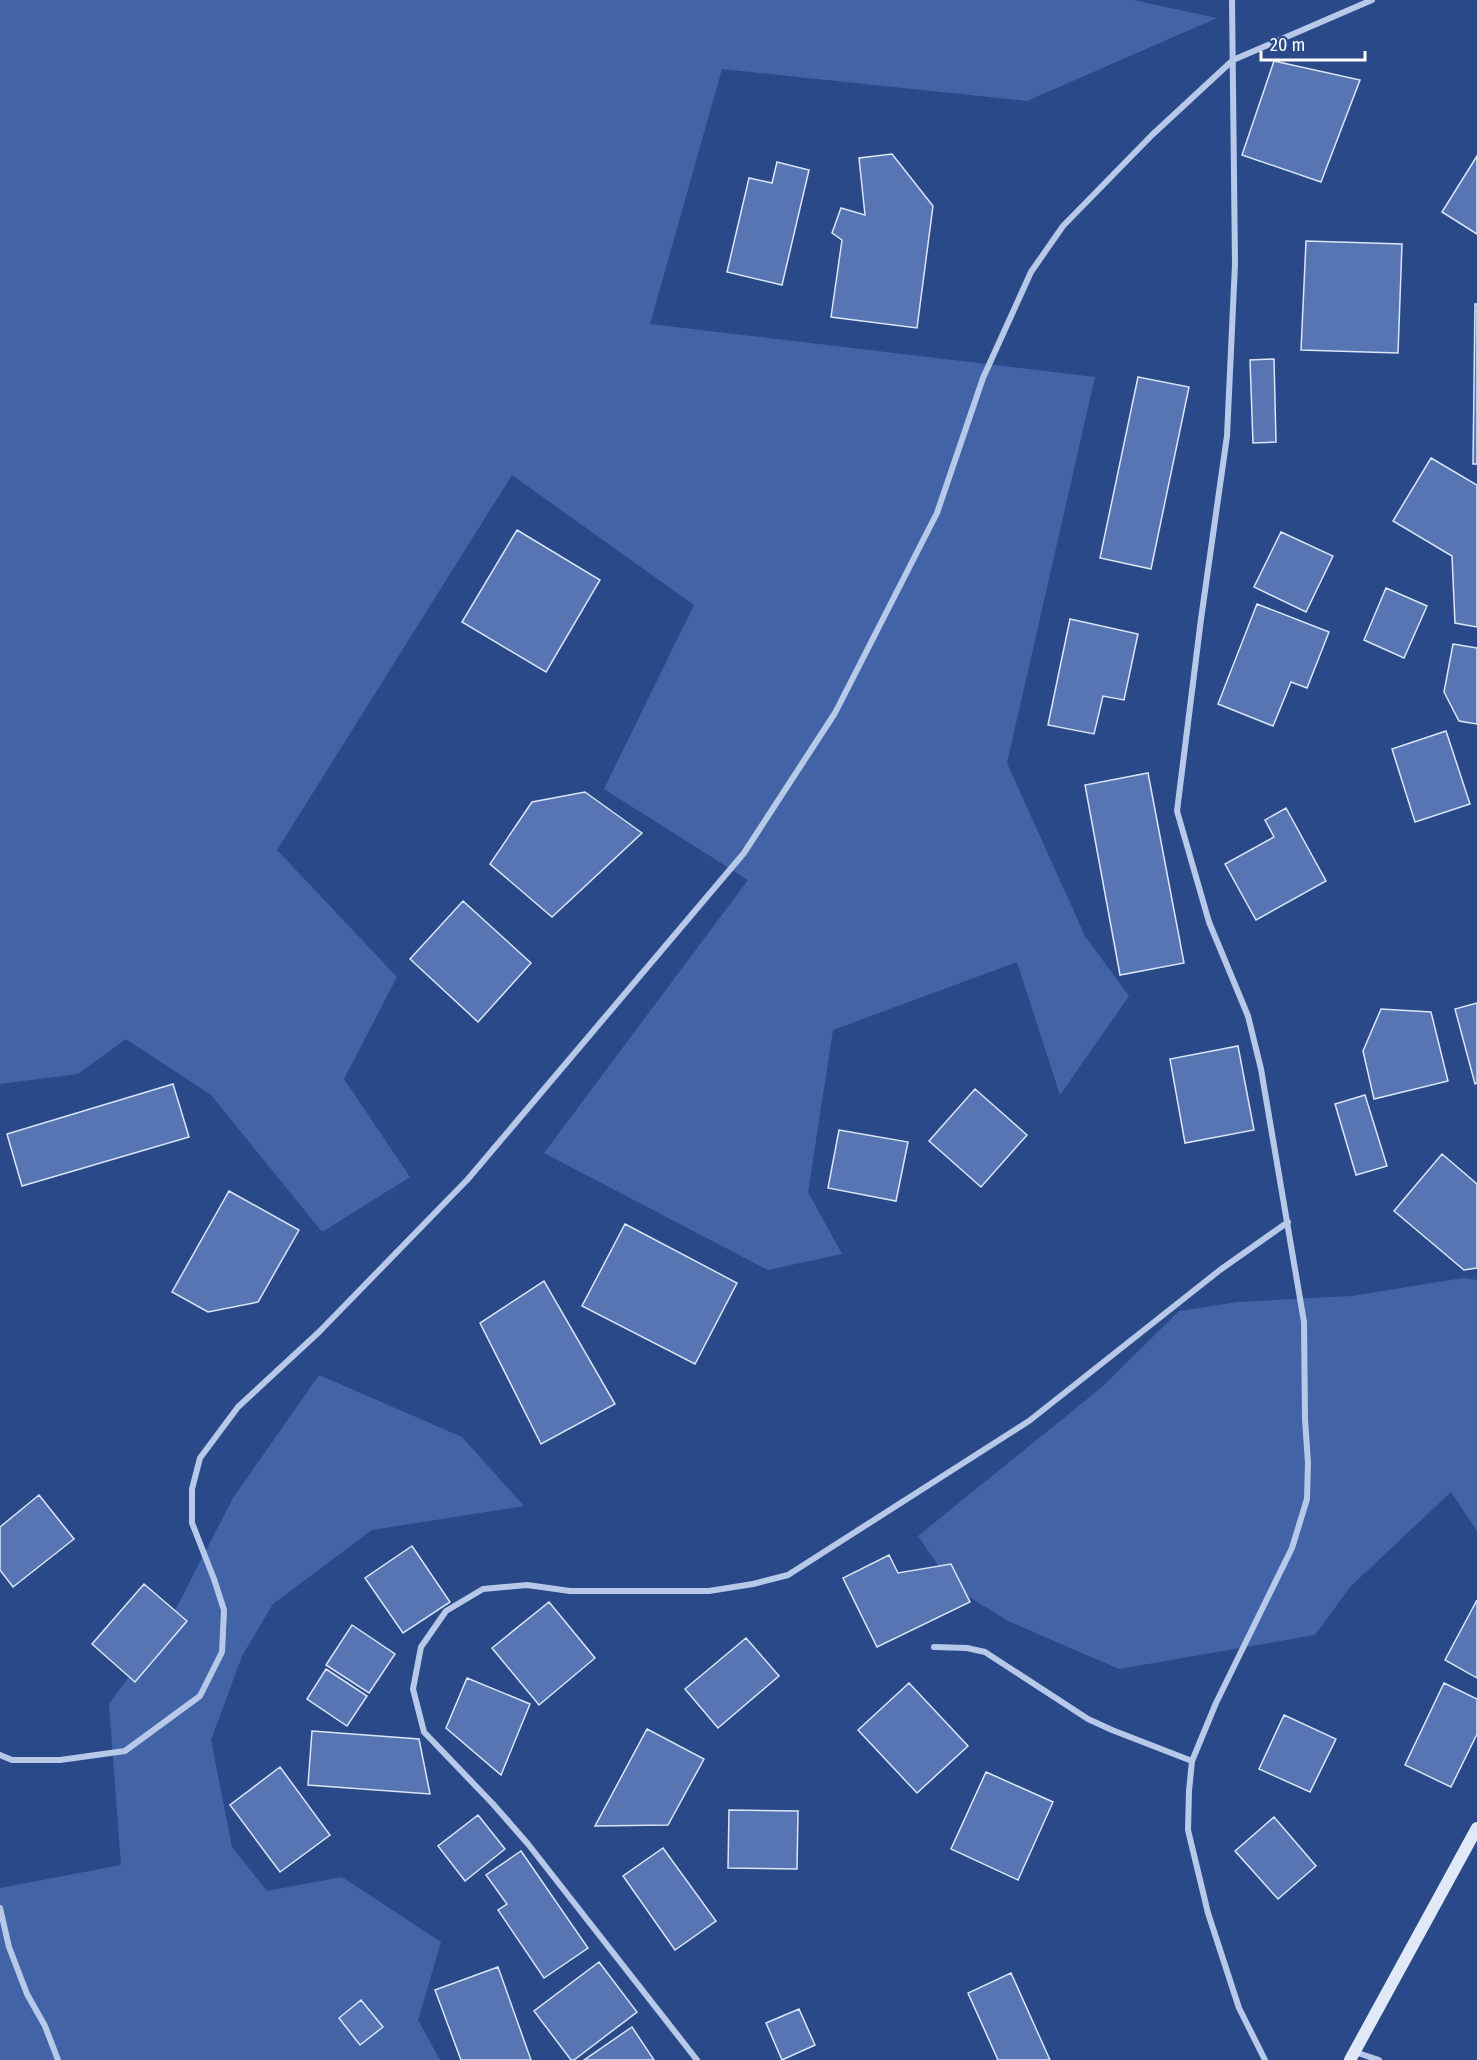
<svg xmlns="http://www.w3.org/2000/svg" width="1477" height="2060" viewBox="0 0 1477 2060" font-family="'Fira Sans Condensed',sans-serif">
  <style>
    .green { fill: #4264a7 }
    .building { fill: #5675b2; stroke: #dbe5f7; stroke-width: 1.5 }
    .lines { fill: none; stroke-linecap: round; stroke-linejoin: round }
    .minor { stroke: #b8c8e9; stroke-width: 6 }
    .secondary { stroke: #e1e9f8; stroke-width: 12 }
  </style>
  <rect width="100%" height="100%" fill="#2a4989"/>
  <path class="green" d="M0,0H1133L1217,18L1027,101L722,69L650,324L1095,377L1007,763L1085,936L1129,996L1060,1095L1017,962L833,1030L808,1192L842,1254L768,1270L544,1153L748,880L604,789L694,605L512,475L277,850L397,977L344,1079L410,1177L322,1232L211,1095L126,1039L78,1074L0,1084Z
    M1463,1278L1477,1280V1531L1451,1492L1350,1587L1315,1635L1119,1669L1008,1621L953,1587L918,1536L1102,1387L1179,1311L1238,1302L1352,1296Z
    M319,1375L462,1437L524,1506L372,1530L273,1604L242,1656L211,1740L232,1847L267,1891L342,1877L441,1942L418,2020L440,2060H0V1888L121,1865L109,1704L169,1622L233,1498Z"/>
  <path class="building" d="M1274,61L1360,80L1321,182L1242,155Z
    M892,154L933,206L917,328L831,317L842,240L832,233L841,208L865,215L859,158Z
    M1477,156V234L1442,212Z
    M777,162L809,170L782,285L727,272L749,178L772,183Z
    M1306,241L1402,244L1398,353L1301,350Z
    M1475,304H1477V464H1473Z
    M1274,359L1276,442L1253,443L1250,360Z
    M1138,377L1189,387L1151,569L1100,558Z
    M1431,458L1477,485V627L1455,623L1452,556L1393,521Z
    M517,530L600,580L546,672L462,622Z
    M1281,532L1333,556L1306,612L1254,587Z
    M1386,588L1427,606L1404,658L1364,640Z
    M1257,604L1329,632L1307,688L1291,682L1273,726L1218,704Z
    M1070,619L1138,634L1124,700L1103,696L1094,734L1048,725Z
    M1453,644L1477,648V724L1459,721L1444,692Z
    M1446,731L1470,804L1415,822L1392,749Z
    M1148,773L1184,963L1120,975L1085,785Z
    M585,792L642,833L552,917L490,864L532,802Z
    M1286,808L1326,881L1256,920L1225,864L1274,837L1265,820Z
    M463,901L531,963L478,1022L410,959Z
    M1477,1003V1083L1475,1084L1455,1009Z
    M1381,1009L1431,1012L1448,1081L1374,1099L1363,1051Z
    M1238,1046L1254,1130L1185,1143L1170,1059Z
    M173,1084L189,1137L22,1186L7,1134Z
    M975,1089L1027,1135L981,1187L929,1141Z
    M1365,1095L1387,1166L1356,1175L1335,1104Z
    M839,1130L908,1142L896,1201L828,1188Z
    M1442,1154L1477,1184V1268L1464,1270L1394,1211Z
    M229,1191L299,1230L258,1302L208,1312L172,1292Z
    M625,1224L737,1283L695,1364L582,1306Z
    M544,1281L615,1404L541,1444L480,1323Z
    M39,1495L74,1539L13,1587L0,1570V1527Z
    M412,1546L450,1602L403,1633L365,1578Z
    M889,1555L898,1573L951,1564L970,1602L877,1647L843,1578Z
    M144,1584L187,1621L135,1682L92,1644Z
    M1477,1600V1678L1445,1660Z
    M549,1602L595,1658L539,1705L492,1648Z
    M352,1625L395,1654L369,1693L326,1665Z
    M746,1638L779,1676L718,1728L685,1689Z
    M326,1669L367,1696L347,1726L307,1699Z
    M467,1678L530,1704L501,1775L446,1728Z
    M909,1683L968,1746L917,1793L858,1730Z
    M1444,1683L1477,1699V1734L1451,1787L1405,1765Z
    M1284,1715L1336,1739L1310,1792L1259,1769Z
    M647,1729L704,1759L668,1825L595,1826Z
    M312,1731L419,1739L430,1794L308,1785Z
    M280,1767L330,1835L280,1872L230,1805Z
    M986,1772L1053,1802L1018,1880L951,1849Z
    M729,1810L798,1811L797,1869L728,1868Z
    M478,1815L505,1849L465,1881L438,1846Z
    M1274,1817L1316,1866L1278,1899L1235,1851Z
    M663,1848L716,1921L675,1950L623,1876Z
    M521,1851L588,1948L544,1978L498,1910L507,1904L486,1875Z
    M599,1962L637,2012L574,2060H571L534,2011Z
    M498,1967L531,2060H461L435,1990Z
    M1011,1973L1050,2060H998L968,1993Z
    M361,2000L383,2027L360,2045L339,2018Z
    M799,2009L815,2045L782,2060L766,2023Z
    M632,2027L654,2060H584Z"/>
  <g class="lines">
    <path class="minor" d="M1232,0L1235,264L1227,436L1201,619L1177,811L1209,922L1248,1016L1261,1069L1304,1322L1305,1419L1308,1463L1307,1499L1292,1548L1216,1703L1192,1761L1189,1791L1188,1830L1208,1913L1239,2008L1265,2060
      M934,1647L967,1648L985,1652L1088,1719L1112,1730L1192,1761
      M0,1755L12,1760H60L125,1751L200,1696L222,1652L224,1610L214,1579L192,1523V1489L200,1458L238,1407L319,1332L468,1179L744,853L835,713L937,513L983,378L1031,272L1063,226L1152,135L1233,60L1372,0
      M0,1908L9,1947L27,1994L45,2026L58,2060
      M1355,2052L1379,2060
      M697,2060L528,1844L493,1804L424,1732L413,1689L421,1647L446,1611L483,1589L527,1585L570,1591H709L753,1584L788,1575L1029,1421L1220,1270L1288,1222"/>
    <path class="secondary" d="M1350,2060L1477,1828"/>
  </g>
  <path d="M1261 51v9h104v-9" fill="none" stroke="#ffffff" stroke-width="3"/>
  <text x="1270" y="51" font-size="18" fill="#ffffff" stroke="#2a4989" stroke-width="4.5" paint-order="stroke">20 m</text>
</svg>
